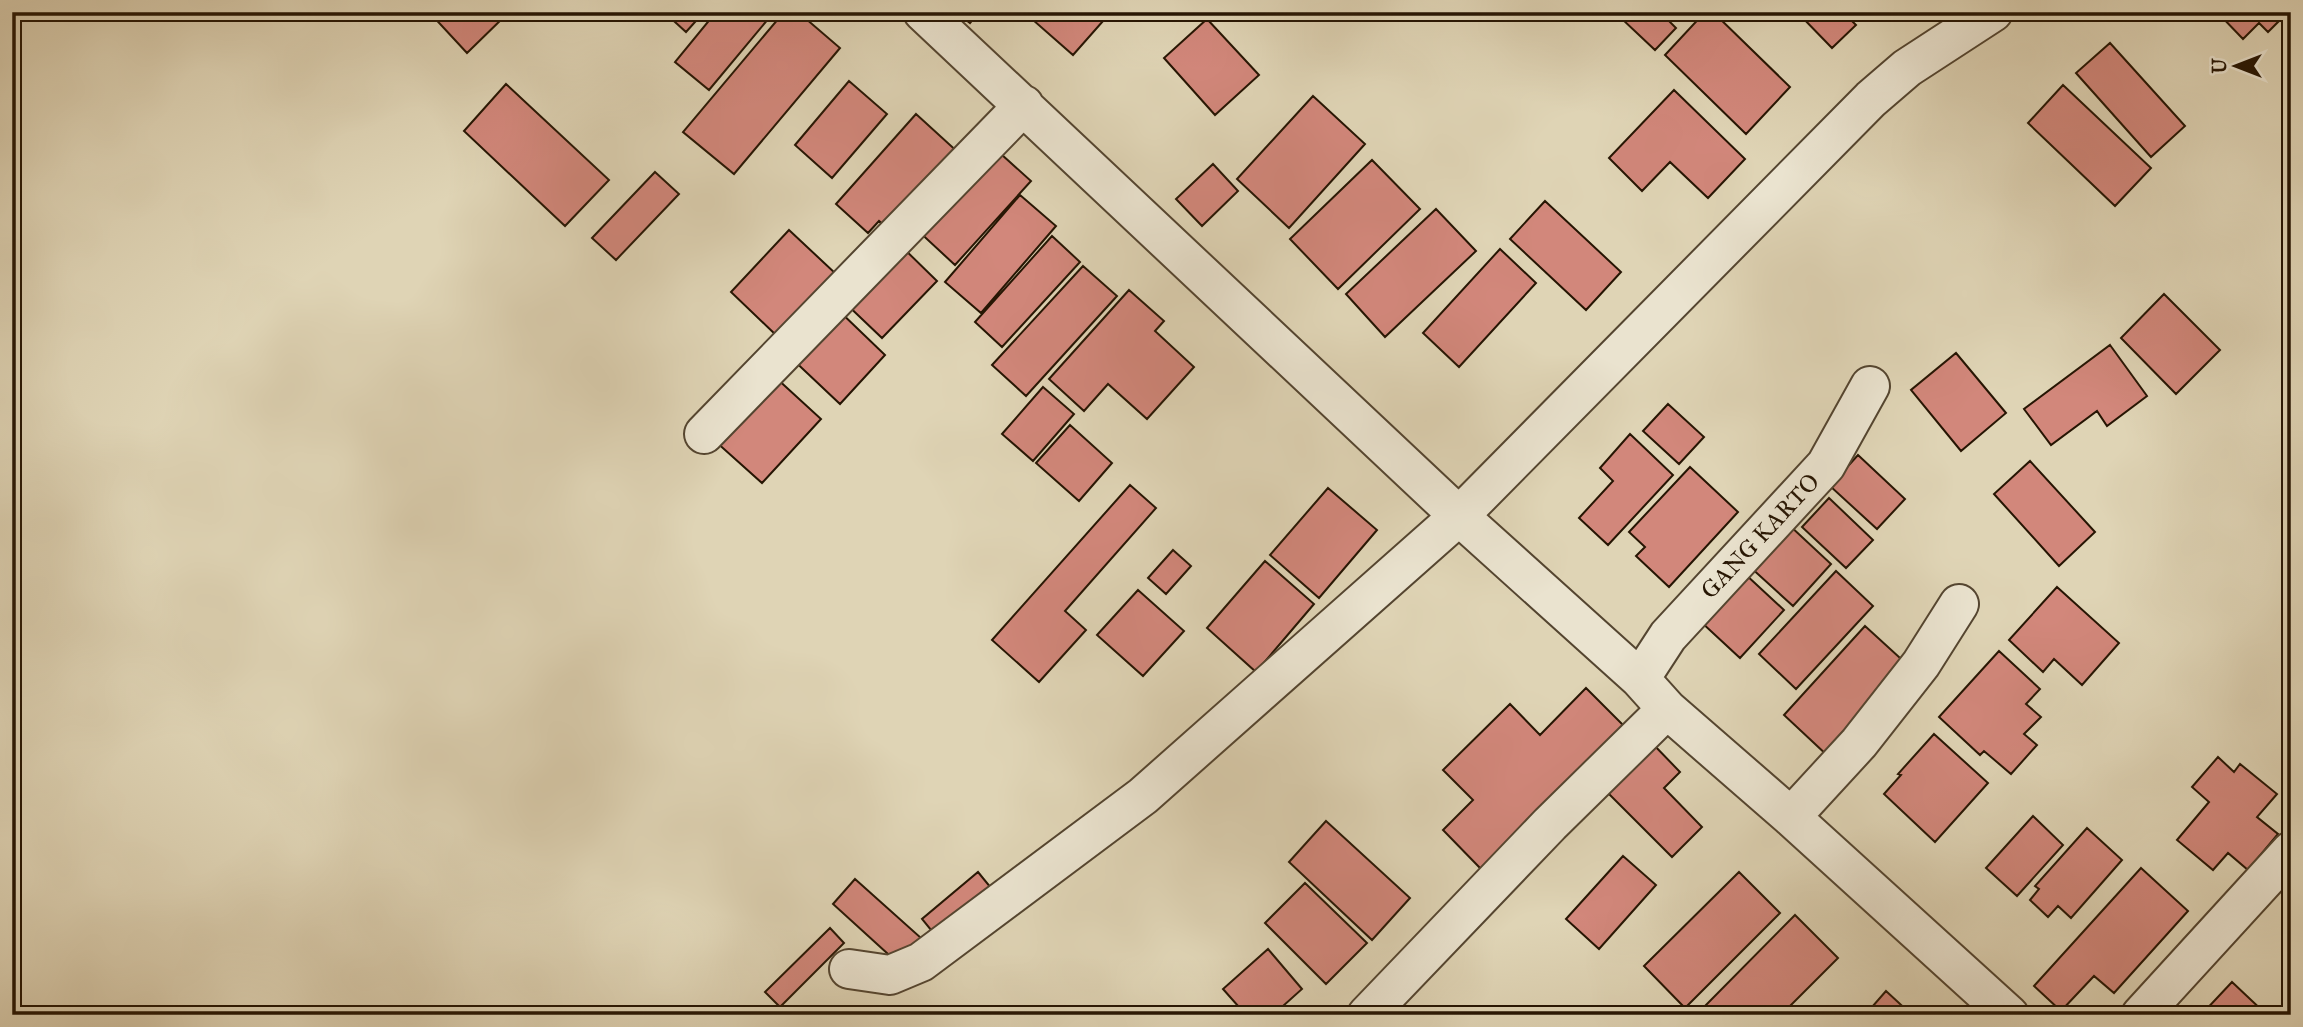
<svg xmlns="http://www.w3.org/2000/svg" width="2303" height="1027" viewBox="0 0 2303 1027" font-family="'IM FELL Great Primer',serif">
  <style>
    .building { fill: #d2877b; stroke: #261503; stroke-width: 2 }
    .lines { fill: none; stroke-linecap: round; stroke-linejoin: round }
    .minor-casing { stroke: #544530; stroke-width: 42 }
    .minor { stroke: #eae3cf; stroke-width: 38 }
    .labels { text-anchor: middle; stroke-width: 5; stroke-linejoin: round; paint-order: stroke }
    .street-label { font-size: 24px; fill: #261503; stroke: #eae3cf }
  </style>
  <rect width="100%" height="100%" fill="#dfd4b5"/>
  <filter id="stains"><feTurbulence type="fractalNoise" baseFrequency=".00286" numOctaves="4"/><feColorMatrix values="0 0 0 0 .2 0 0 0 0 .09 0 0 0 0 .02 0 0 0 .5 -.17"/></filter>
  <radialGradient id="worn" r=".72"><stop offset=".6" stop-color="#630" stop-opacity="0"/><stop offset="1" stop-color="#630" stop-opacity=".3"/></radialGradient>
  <path class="building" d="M429,12H509L467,53Z
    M664,12H704L686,32Z
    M716,12H774L709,90L675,62Z
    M784,12H798L840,48L734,174L683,132Z
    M956,12H979L970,23Z
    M1040,12H1111L1073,55L1033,20Z
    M1628,12H1660L1676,28L1655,50L1622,19Z
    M1705,12H1713L1790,87L1746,134L1665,55Z
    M1797,12H1847L1845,14L1856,25L1832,48Z
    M1899,12H1914L1907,20Z
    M2217,12H2288L2268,32L2259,23L2243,39Z
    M1207,19L1259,75L1215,115L1164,58Z
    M2110,43L2185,126L2151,157L2076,73Z
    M849,81L887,114L832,178L795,145Z
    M506,84L609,180L565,226L464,131Z
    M2063,85L2151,168L2115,206L2028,123Z
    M1674,90L1745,159L1708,198L1670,162L1642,191L1609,158Z
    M1313,96L1365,144L1289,228L1237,179Z
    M916,114L961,155L892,232L879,221L868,233L836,204Z
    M991,145L1031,181L955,265L915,228Z
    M1372,160L1420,209L1338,289L1290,239Z
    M1213,164L1238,191L1202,226L1176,199Z
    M655,172L679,194L616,260L592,238Z
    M1020,195L1056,226L981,313L945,282Z
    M1545,201L1621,272L1586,310L1510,239Z
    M1436,209L1476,251L1385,337L1346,294Z
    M789,230L836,274L777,336L731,292Z
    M1052,236L1080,262L1002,347L975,322Z
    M896,241L937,281L882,338L841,299Z
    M1500,249L1536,283L1459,367L1423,333Z
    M1083,266L1117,296L1026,396L992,365Z
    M1129,290L1164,321L1155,331L1194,367L1147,419L1108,384L1084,411L1049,379Z
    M2164,294L2220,350L2176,394L2121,338Z
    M834,306L885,355L840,404L788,355Z
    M2110,345L2147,396L2107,426L2097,411L2051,445L2024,409Z
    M1956,353L2006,413L1961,451L1911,390Z
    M774,376L821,419L762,483L715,441Z
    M1043,387L1074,414L1033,461L1002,434Z
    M1668,404L1704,437L1679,464L1643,431Z
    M1070,425L1112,463L1079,501L1036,463Z
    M1630,434L1673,475L1608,545L1579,518L1613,481L1600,468Z
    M1858,455L1905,499L1877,529L1830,486Z
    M2030,461L2095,532L2059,566L1994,494Z
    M1690,467L1738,512L1669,587L1636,556L1645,547L1629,532Z
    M1130,485L1156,508L1065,611L1086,630L1039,682L992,640Z
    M1328,488L1377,530L1319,598L1270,555Z
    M1829,498L1873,540L1846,568L1802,527Z
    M1788,524L1831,564L1793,606L1749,566Z
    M1173,550L1191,566L1166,594L1148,578Z
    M1265,561L1314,604L1256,672L1207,628Z
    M1836,571L1873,606L1796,689L1759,654Z
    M1744,573L1784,610L1740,658L1700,621Z
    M2057,587L2119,643L2082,685L2054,659L2043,672L2009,640Z
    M1138,590L1184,631L1143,676L1097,635Z
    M1865,626L1911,668L1829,757L1784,715Z
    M1999,651L2040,689L2026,704L2041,717L2024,734L2037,745L2011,774L1984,751L1980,755L1939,717Z
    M1586,688L1624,726L1481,869L1443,830L1473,800L1443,770L1510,704L1540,735Z
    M1934,734L1988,783L1935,842L1884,794L1901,775L1898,774Z
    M1651,742L1680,772L1664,788L1702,827L1672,857L1604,789Z
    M2218,757L2234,772L2240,764L2277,794L2257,817L2278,834L2248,870L2228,853L2213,870L2177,840L2209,802L2192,787Z
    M2033,816L2063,845L2017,896L1986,868Z
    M1326,821L1410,898L1372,940L1289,862Z
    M2087,828L2122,860L2071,918L2058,906L2048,917L2030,900L2039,889L2035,886Z
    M1623,856L1656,885L1599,949L1566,919Z
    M2141,868L2188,911L2114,993L2094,976L2061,1011L2034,986Z
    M978,872L996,894L940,941L922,919Z
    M1739,872L1780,913L1685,1008L1644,966Z
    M2291,876V899L2279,888Z
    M855,879L921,938L899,964L833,904Z
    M1305,883L1367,943L1326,984L1265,923Z
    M1795,915L1838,958L1781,1015H1708L1702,1009Z
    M830,928L844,943L780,1007L765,992Z
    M1268,949L1302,989L1273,1015H1246L1223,989Z
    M2232,982L2267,1015H2201Z
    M1886,991L1912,1015H1865Z"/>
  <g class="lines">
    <defs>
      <path id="minor" d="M923,12L1459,516L1640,679L1667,709L1791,817L2009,1015
        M704,434L1024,105
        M1640,679L1668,636L1826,465L1870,386
        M1791,817L1859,743L1921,664L1959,604
        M849,969L890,975L921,962L1143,796L1459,516L1871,99L1907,68L1993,12
        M1367,1015L1550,824L1667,709
        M2141,1015L2291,851"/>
    </defs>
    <use href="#minor" class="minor-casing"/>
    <use href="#minor" class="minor"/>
  </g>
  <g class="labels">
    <g class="street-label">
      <text transform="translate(1760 536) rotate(-47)" y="8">GANG KARTO</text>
    </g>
  </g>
  <rect width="2303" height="1027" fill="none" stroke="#dfd4b5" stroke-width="42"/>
  <rect x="14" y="14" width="2275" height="999" fill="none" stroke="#261503" stroke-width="3.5"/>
  <rect x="21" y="21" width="2261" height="985" fill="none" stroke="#261503" stroke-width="2"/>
  <g transform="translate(2236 66) rotate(270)" stroke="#eae3cf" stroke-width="5" paint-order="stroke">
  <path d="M0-5L12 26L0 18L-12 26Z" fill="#261503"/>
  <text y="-10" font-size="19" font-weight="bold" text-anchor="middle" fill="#261503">U</text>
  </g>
  <rect width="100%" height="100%" filter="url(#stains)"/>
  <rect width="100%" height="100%" fill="url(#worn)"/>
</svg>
